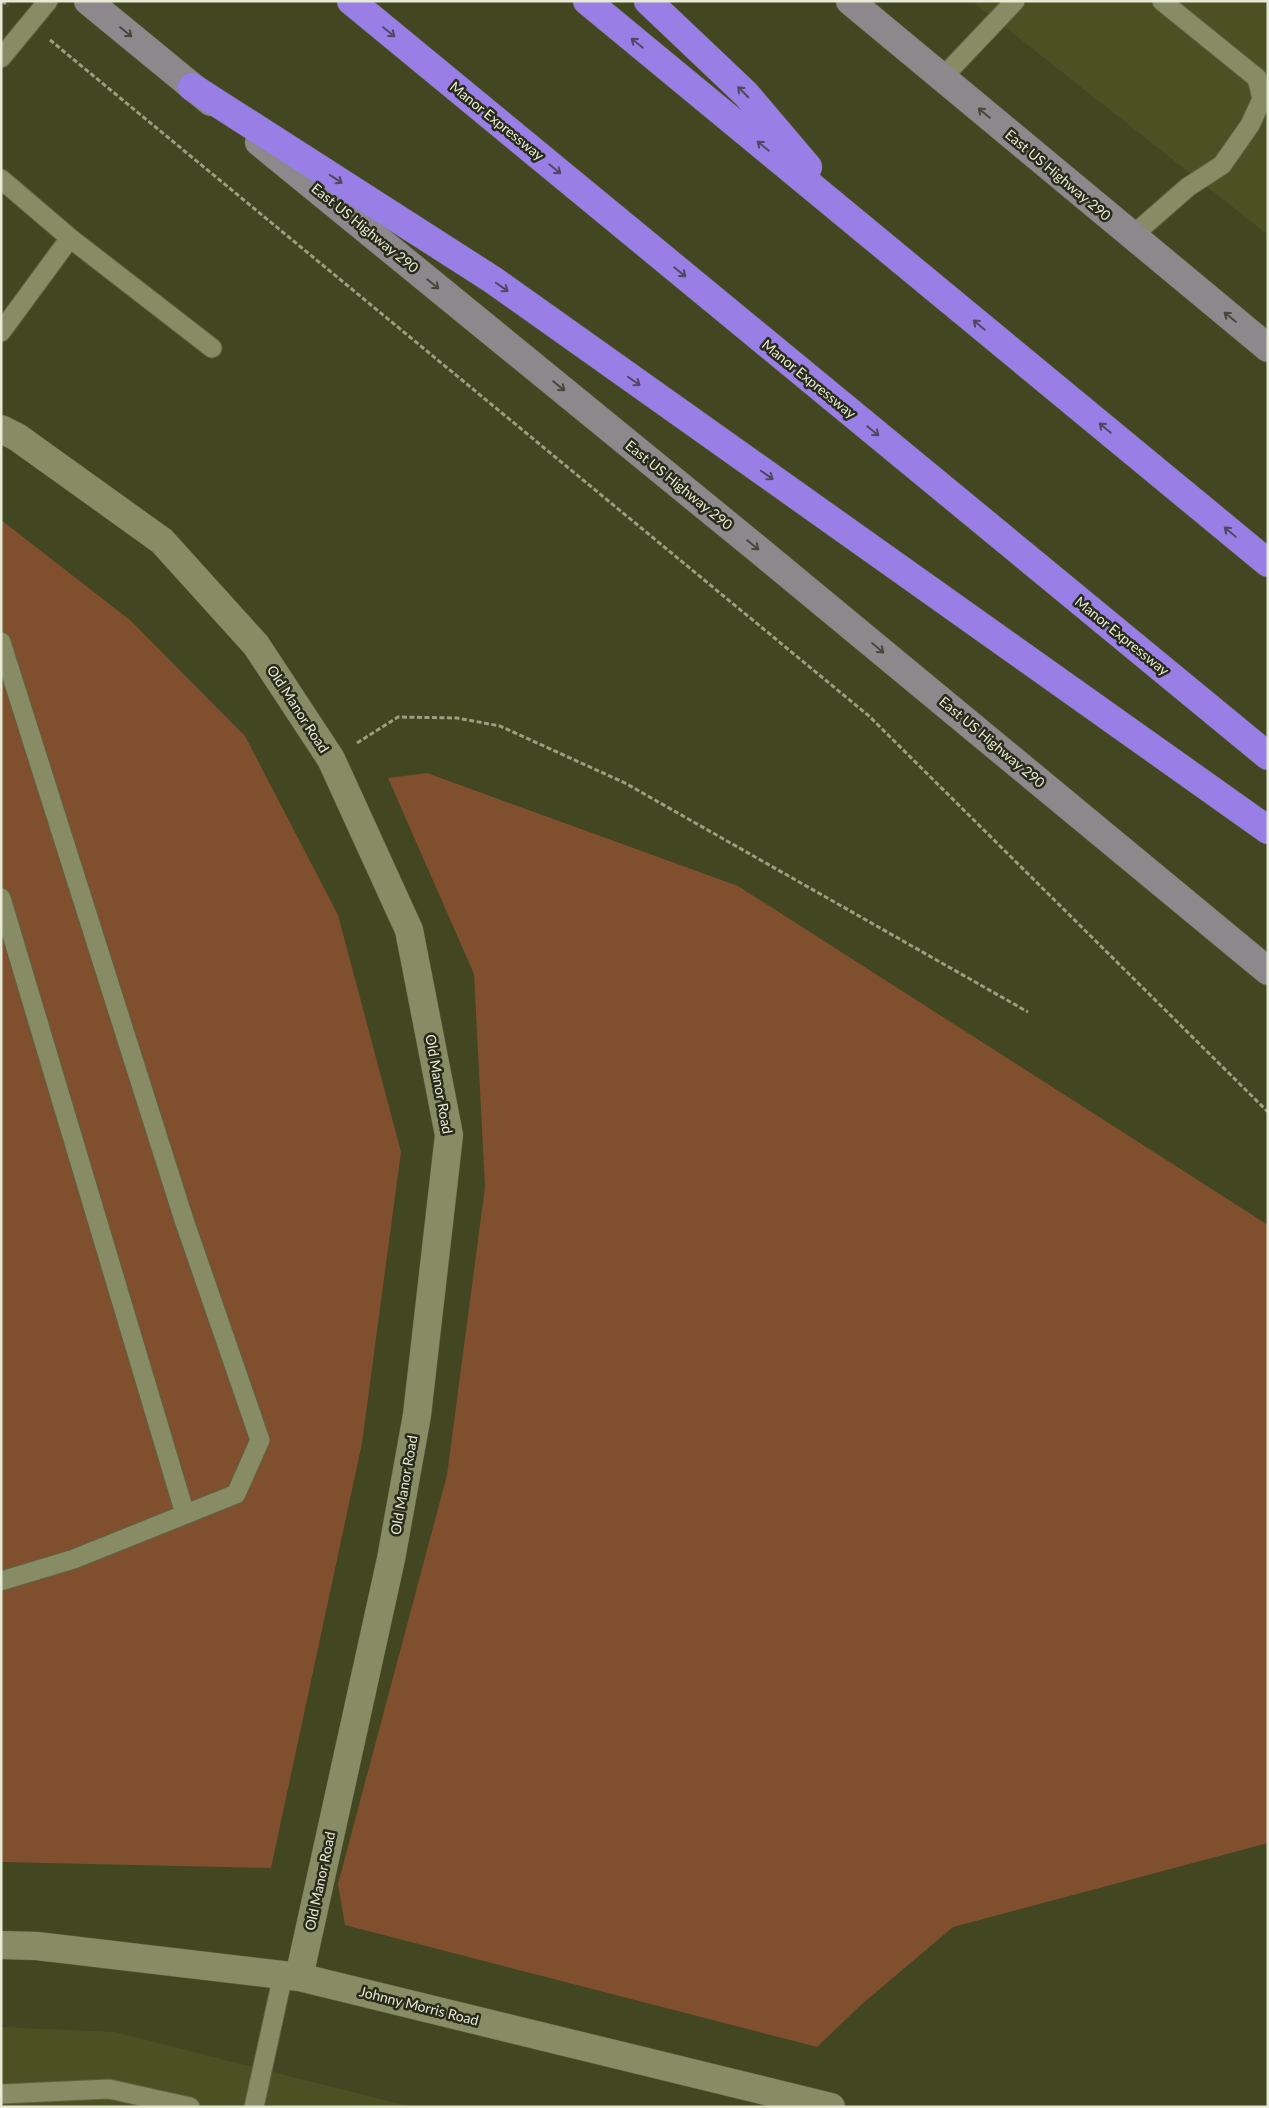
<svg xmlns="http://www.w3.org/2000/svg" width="1269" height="2108" viewBox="0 0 1269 2108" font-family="Lato,sans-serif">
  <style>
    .built { fill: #4c5023 }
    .green { fill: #804f2e }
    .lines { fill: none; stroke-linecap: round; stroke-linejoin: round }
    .service-casing { stroke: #5e6140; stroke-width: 21 }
    .tertiary-casing { stroke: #5e6140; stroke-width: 29 }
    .secondary-casing { stroke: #5e6140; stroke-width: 29 }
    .motorway-casing { stroke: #5e6140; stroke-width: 29 }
    .path { stroke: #9b9f82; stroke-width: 3; stroke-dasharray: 5 2.5; stroke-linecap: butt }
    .service { stroke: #878c64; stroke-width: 19 }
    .tertiary { stroke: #878c64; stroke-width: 28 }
    .secondary { stroke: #8c888b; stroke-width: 28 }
    .motorway { stroke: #997ee6; stroke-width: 28 }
    .oneway { stroke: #47473c }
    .oneway2 { stroke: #504861 }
    .labels { text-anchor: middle; stroke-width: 5; stroke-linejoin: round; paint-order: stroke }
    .street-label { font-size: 14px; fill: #e7ebd5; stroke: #292b1a }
  </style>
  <rect width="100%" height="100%" fill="#424621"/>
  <path class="built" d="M972,1H1268V235Z
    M1,2027L115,2032L412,2107H1Z"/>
  <path class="green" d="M1,520L130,620L245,736L338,915L401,1152L362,1443L271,1868L1,1862Z
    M427,773L738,886L1268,1225V1843L953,1927L862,2004L817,2047L345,1925L338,1884L447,1475L485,1187L474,974L388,778Z"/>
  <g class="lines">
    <defs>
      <path id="service" d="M1,58L48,1
        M942,78L1015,1
        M1,179L70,238
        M1132,236L1188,187L1222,165L1250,125L1262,99L1257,78L1162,1
        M1,332L70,238L212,348
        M1,642L184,1220L260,1440L236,1494L74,1559L1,1581
        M1,898L185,1514
        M1,2094L109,2089L190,2107
        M254,2107L283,1975"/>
      <path id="tertiary" d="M1,429L17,437L162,541L256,645L331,759L409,930L449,1135L417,1415L391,1559L299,1977
        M1,1945L37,1946L299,1977L831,2107"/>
      <path id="secondary" d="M88,1L211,102
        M850,1L1268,348
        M259,142L760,551L1268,971"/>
      <path id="motorway" d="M351,1L1268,756
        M587,1L1268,563
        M648,1L746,94L808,167
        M192,87L493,280L1268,830"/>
    </defs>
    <use href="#service" class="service-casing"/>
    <use href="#tertiary" class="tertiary-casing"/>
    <use href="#secondary" class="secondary-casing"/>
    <use href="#motorway" class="motorway-casing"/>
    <path class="path" d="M2,1L8,6
      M50,40L869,716L1268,1112
      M357,743L398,717L457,718L500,726L625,783L1028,1012"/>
    <use href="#service" class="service"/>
    <use href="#tertiary" class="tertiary"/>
    <use href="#secondary" class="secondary"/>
    <use href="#motorway" class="motorway"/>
  </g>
  <defs><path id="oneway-shaft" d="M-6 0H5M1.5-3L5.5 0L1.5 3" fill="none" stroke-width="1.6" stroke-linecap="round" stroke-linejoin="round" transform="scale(1.25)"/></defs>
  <g class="oneway">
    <use href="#oneway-shaft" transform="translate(126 32) rotate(39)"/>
    <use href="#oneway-shaft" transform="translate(984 113) rotate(-140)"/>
    <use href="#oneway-shaft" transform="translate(433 284) rotate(39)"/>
    <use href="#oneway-shaft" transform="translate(1230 317) rotate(-141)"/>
    <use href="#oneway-shaft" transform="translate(559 386) rotate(39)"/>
    <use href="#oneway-shaft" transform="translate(753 545) rotate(39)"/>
    <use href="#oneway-shaft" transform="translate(878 648) rotate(40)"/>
  </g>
  <g class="oneway2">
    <use href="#oneway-shaft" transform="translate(389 32) rotate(39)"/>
    <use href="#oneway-shaft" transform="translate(637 43) rotate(-141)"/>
    <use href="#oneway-shaft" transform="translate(743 92) rotate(-135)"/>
    <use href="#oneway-shaft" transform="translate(763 146) rotate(-141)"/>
    <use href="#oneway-shaft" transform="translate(555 169) rotate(39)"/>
    <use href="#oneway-shaft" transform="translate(336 179) rotate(33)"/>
    <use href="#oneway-shaft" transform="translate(680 272) rotate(39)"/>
    <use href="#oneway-shaft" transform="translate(502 287) rotate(35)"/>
    <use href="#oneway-shaft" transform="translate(979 325) rotate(-140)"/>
    <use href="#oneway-shaft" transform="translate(634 381) rotate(35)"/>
    <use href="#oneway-shaft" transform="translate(1105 428) rotate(-140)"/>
    <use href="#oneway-shaft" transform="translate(873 431) rotate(39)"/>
    <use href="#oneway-shaft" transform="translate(767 475) rotate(35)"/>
    <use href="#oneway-shaft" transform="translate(1230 532) rotate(-140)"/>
  </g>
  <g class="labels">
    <g class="street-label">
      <text transform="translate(497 121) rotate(39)" y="5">Manor Expressway</text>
      <text transform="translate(1058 175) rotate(40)" y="5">East US Highway 290</text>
      <text transform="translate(365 228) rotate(39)" y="5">East US Highway 290</text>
      <text transform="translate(809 379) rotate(39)" y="5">Manor Expressway</text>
      <text transform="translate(679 485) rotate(39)" y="5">East US Highway 290</text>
      <text transform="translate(1122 636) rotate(39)" y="5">Manor Expressway</text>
      <text transform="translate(298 709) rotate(57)" y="5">Old Manor Road</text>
      <text transform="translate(992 742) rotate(40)" y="5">East US Highway 290</text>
      <text transform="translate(439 1084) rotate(80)" y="5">Old Manor Road</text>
      <text transform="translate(404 1485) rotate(-80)" y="5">Old Manor Road</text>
      <text transform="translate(320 1881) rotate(-78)" y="5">Old Manor Road</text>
      <text transform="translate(419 2006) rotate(14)" y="5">Johnny Morris Road</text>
    </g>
  </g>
  <rect width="1269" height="2108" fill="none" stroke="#e7ebd5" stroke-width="5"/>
</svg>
